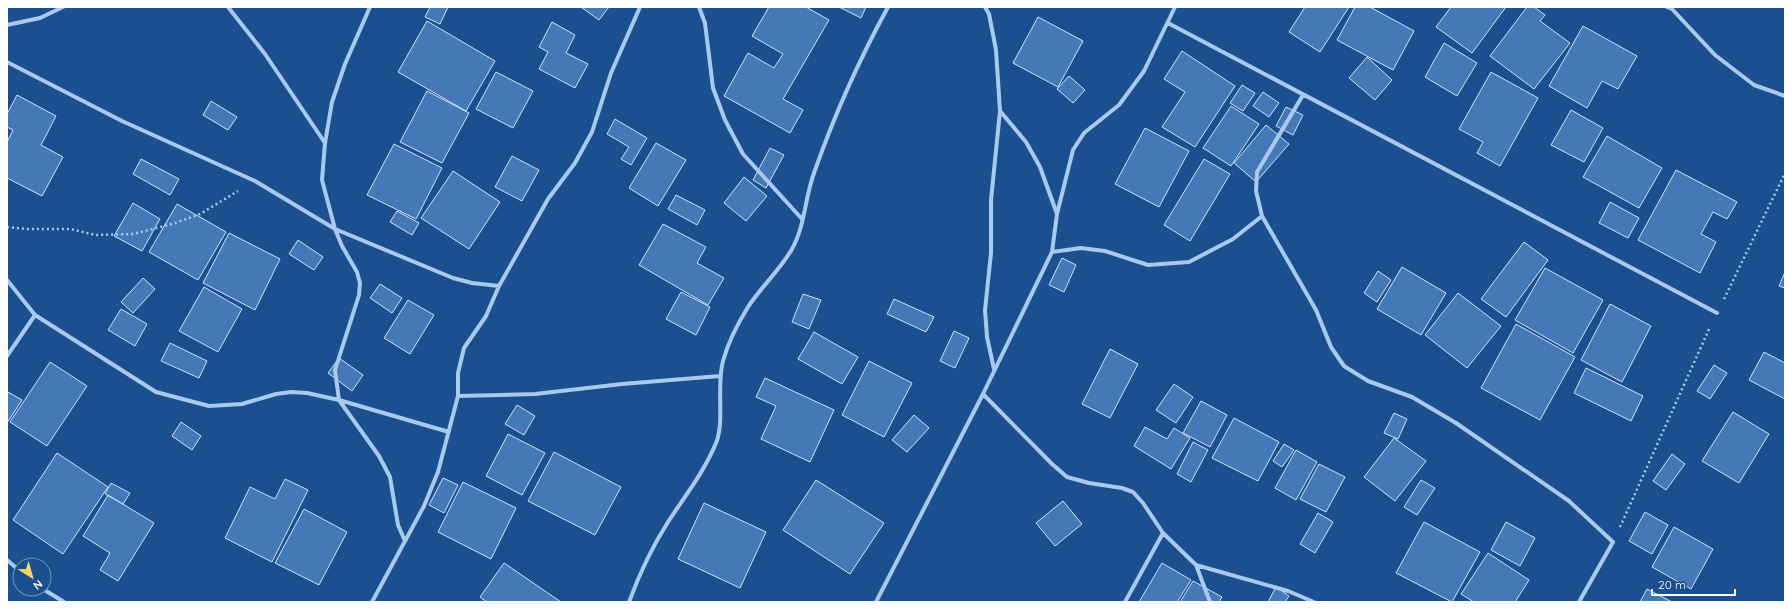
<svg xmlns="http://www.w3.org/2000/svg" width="1792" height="609" viewBox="0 0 1792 609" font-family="Quicksand,sans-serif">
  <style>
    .building { fill: #4478b7; stroke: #cfe3fa }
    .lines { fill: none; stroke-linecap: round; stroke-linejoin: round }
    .path { stroke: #a9c9ee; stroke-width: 2.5; stroke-dasharray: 2 3; stroke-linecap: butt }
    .street { stroke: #a9c9ee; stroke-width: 4 }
  </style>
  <rect width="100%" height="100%" fill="#1b4f8f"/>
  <path class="building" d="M430,7H448L440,24L425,17Z
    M581,7H609L599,20Z
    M769,7H806L829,20L783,99L803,110L790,133L724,96L748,53L774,68L783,54L752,36Z
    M839,7H866L861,18Z
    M1305,7H1349L1320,52L1289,32Z
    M1355,7H1370L1414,31L1393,70L1337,40Z
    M1451,7H1506L1472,53L1436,27Z
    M1527,7H1534L1545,15L1540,21L1570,43L1534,89L1490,56Z
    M1038,17L1083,41L1058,87L1013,63Z
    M427,21L495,61L466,111L398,72Z
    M552,22L575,35L566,53L588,64L575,88L539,69L548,52L539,47Z
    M1583,26L1637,56L1618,89L1602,81L1587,108L1549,86Z
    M1444,43L1477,63L1457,96L1425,77Z
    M1182,51L1235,86L1195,147L1162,127L1185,92L1164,79Z
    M1367,57L1392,80L1375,100L1349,78Z
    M496,72L533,91L513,128L476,109Z
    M1491,72L1538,98L1500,166L1477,153L1483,142L1459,129Z
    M1069,76L1085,90L1073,103L1057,89Z
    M1242,85L1255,93L1243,111L1230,103Z
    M427,91L469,113L442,163L400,142Z
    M1263,92L1279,103L1269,117L1253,106Z
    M17,95L56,116L41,145L63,157L42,196L7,178V142L13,130L7,127V114Z
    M211,101L237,117L228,130L203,115Z
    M1231,106L1259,124L1231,166L1203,148Z
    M1286,107L1303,115L1293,135L1276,126Z
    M1571,110L1603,128L1584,162L1551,145Z
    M615,119L647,138L631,165L621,159L629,147L607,134Z
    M1266,125L1289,144L1256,182L1234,163Z
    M1145,128L1189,151L1159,207L1115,184Z
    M1607,136L1662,168L1639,208L1583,177Z
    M656,143L686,160L658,206L629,188Z
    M394,144L442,168L416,219L367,195Z
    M770,148L784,155L766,188L753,180Z
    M512,156L539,170L522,201L495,187Z
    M141,159L179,179L170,195L133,174Z
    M1204,159L1230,174L1190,241L1164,225Z
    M1676,170L1737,202L1727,219L1713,212L1701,234L1716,242L1700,273L1638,240Z
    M453,171L500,202L469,249L421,218Z
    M744,177L767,196L746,221L724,203Z
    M676,195L705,210L697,225L668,209Z
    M1610,202L1639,218L1628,238L1599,223Z
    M133,203L160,219L142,251L114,236Z
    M177,204L226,232L198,280L149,252Z
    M397,211L419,223L412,235L390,222Z
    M663,224L706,247L697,263L724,278L708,305L639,265Z
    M229,233L280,259L255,310L203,283Z
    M298,240L323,257L314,270L289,254Z
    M1524,242L1548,260L1506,317L1481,299Z
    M1062,258L1076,265L1064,292L1049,285Z
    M1402,267L1446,293L1421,335L1377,309Z
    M1545,268L1603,300L1573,353L1515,320Z
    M1378,271L1391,280L1377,302L1364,293Z
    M1785,272V288L1779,286Z
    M143,278L155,289L133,313L121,302Z
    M380,284L402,298L392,313L370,298Z
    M204,287L242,309L218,352L179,331Z
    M681,292L710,307L696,335L666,319Z
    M1458,293L1501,326L1467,368L1425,335Z
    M803,294L821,300L809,329L792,322Z
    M894,299L934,317L926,332L887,314Z
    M408,300L434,315L410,354L384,338Z
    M1610,304L1651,326L1622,382L1581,360Z
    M121,309L147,324L135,346L108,330Z
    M1516,324L1575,357L1540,420L1481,388Z
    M954,331L969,338L955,368L940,361Z
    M814,332L858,357L842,384L798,359Z
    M170,343L207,361L199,378L161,361Z
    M1110,349L1138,364L1110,418L1082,404Z
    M1764,352L1785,363V399L1749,380Z
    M339,358L363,375L352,391L328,373Z
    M869,361L912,383L884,437L842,415Z
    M50,362L87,386L47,446L10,422Z
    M1714,365L1727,373L1710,399L1697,391Z
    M1586,368L1643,396L1631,421L1574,393Z
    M765,378L834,410L810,462L761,439L776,406L756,397Z
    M1174,384L1193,397L1176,423L1156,410Z
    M8,392L22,400L7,423V393Z
    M1201,401L1227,415L1210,447L1183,433Z
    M517,405L535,416L524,435L505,424Z
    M1733,412L1769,434L1739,483L1702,461Z
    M1394,413L1407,419L1398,439L1384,433Z
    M914,415L929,428L907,452L892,440Z
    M1234,418L1279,442L1258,481L1212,458Z
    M181,422L201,436L192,450L172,436Z
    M1145,427L1167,439L1174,428L1190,438L1171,469L1134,446Z
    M508,434L545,453L522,495L486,476Z
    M1394,438L1426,461L1395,501L1364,477Z
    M1193,442L1208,450L1191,482L1177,474Z
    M1284,444L1294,450L1282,467L1273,461Z
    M1296,450L1317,462L1296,500L1275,488Z
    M554,452L621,487L595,535L528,501Z
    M57,453L108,487L63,554L13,520Z
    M1672,454L1685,464L1666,490L1653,481Z
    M1319,464L1345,477L1326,512L1300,499Z
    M443,478L458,485L444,513L429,505Z
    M285,479L308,490L272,562L225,538L250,487L275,499Z
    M816,480L884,523L850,574L783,530Z
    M1421,480L1435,488L1417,515L1404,507Z
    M463,482L516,508L491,559L438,532Z
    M111,483L130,493L123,504L105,494Z
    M108,495L154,523L118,581L100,570L110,553L83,536Z
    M1063,501L1082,524L1055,546L1036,523Z
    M704,503L766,532L740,588L678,559Z
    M304,509L347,532L319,585L275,563Z
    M1645,512L1668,525L1652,554L1629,541Z
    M1318,513L1333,522L1315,553L1300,544Z
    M1424,522L1480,552L1452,602L1396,573Z
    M1506,522L1535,538L1520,566L1491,550Z
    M1674,527L1713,549L1691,589L1652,567Z
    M1488,553L1529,580L1515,602H1474L1461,594Z
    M504,563L561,602H487L480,597Z
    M1162,563L1191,580L1177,602H1139Z
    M1193,581L1222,597L1219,602H1180Z
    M1276,587L1289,596L1285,602H1268Z
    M1647,589L1672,602H1640Z"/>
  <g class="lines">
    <path class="path" d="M7,227L27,229H71L95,235L133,234L172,224L200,214L238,191
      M1724,299L1785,173
      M1620,527L1710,327"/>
    <path class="street" d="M228,7L265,54L325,143
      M370,7L345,64L332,102L325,143L322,180L335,229L342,246L357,272L360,283L359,295L335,370L339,400L449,432
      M699,7L705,23L713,88L725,120L743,154L802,219
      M985,7L989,14L996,50L1000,111L991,200V253L985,310L987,337L994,369
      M1667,7L1672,9L1715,55L1754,85L1785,96
      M1168,23L1717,313
      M7,25L40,18L63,7
      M7,62L122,121L255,181L335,229L453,278L472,283L499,286
      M1000,111L1026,142L1040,167L1057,214
      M1262,216L1256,191L1257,172L1303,95
      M1052,252L1081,248L1105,251L1148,265L1189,262L1233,239L1262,216L1316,310L1331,347L1344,366L1368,381L1412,397L1456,423L1569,501L1613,542L1579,602
      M7,280L35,315L156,392L209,406L242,404L276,394L291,392L307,393L339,400L379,456L390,477L398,525L405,541
      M7,356L35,315
      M983,394L1052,464L1067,477L1089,483L1122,488L1133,492L1143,503L1163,533L1196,565L1210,602
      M458,396L535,394L622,384L720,376
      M7,560L20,571
      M1196,565L1288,591L1314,602
      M43,589L64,602
      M372,602L424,506L438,472L458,396V373L464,348L486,316L499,286L548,199L575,163L592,132L611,73L640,7
      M629,602C639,575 652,547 668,522C685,496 704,472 716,443C725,422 716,385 723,361C728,343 738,323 748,307C761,287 780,270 792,249C805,226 805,197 814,173C834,116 859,60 888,7
      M876,602L983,394L1052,252L1057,214L1073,150L1084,133L1119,105L1144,71L1175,7
      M1125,602L1163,533"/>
  </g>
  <rect width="1792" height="609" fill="none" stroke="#ffffff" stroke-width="16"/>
  <g transform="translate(32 577) rotate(143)"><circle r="19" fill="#1b4f8f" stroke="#7695bc"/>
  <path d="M0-3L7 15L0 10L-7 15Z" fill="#ffd166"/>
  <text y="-6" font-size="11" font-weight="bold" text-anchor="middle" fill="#ffffff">N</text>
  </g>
  <path d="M1652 589v6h83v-6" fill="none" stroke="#ffffff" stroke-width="2"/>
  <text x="1658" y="589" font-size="12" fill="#ffffff" stroke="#1b4f8f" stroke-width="3" paint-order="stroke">20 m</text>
</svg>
